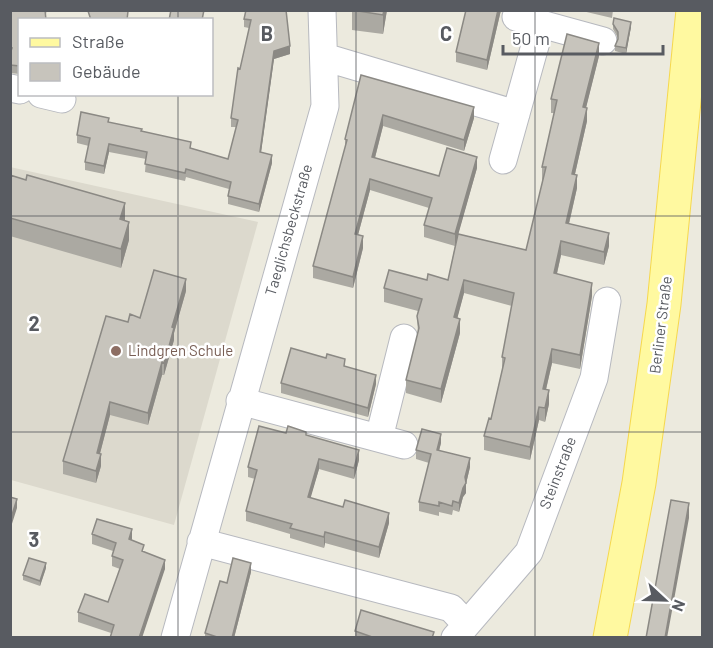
<svg xmlns="http://www.w3.org/2000/svg" width="713" height="648" viewBox="0 0 713 648" font-family="Barlow,sans-serif">
  <style>
    .education { fill: #dcd9cd }
    .lines { fill: none; stroke-linecap: round; stroke-linejoin: round }
    .minor-casing { stroke: #b7b9bf; stroke-width: 29 }
    .major-casing { stroke: #f6d84d; stroke-width: 35 }
    .minor { stroke: #fff; stroke-width: 27 }
    .major { stroke: #fff9a0; stroke-width: 33 }
    .wall { fill: #aba9a2 }
    .shaded-wall { fill: #8b8984 }
    .building { fill: #c7c4bc; stroke: #8b8984; stroke-width: 1.5 }
    .grid { fill: none; stroke: #585b61; stroke-width: 1.5; stroke-opacity: 0.55 }
    .education-dot { fill: #8d6e63; stroke: #fff; stroke-width: 2 }
    .labels { text-anchor: middle; stroke-width: 5; stroke-linejoin: round; paint-order: stroke }
    .street-label { font-size: 15px; fill: #585b61; stroke: #fff }
    .education-label { font-size: 15px; fill: #785e54; stroke: #fff; text-anchor: start }
    .grid-label { font-size: 20px; text-anchor: middle; font-weight: bold; fill: #585b61; stroke: #fff; stroke-width: 5; stroke-linejoin: round; paint-order: stroke }
  </style>
  <rect width="100%" height="100%" fill="#eceade"/>
  <path class="education" d="M10,167L258,222L174,525L11,480Z"/>
  <g class="lines">
    <defs>
      <path id="minor" d="M516,17L541,24
        M324,57L516,114
        M10,88L20,90
        M41,94L62,99
        M503,160L541,24L603,41
        M240,401L404,445
        M379,438L404,338
        M201,542L451,608L466,624
        M175,638L325,106L322,10
        M455,638L529,552L594,378L607,301"/>
      <path id="major" d="M610,638L639,483L664,304L693,10"/>
    </defs>
    <use href="#minor" class="minor-casing"/>
    <use href="#major" class="major-casing"/>
    <use href="#minor" class="minor"/>
    <use href="#major" class="major"/>
  </g>
  <path class="wall" d="M47,10L46,14L20,20V74L10,73V12Z
    M246,10L290,54L274,59L261,152L272,163L259,212L228,204V196L229,189L186,177L185,181L145,172L146,159L109,152L104,174L85,170V162L89,146L77,143V135L109,122L142,131L191,148L228,159L236,127H231V118L240,69L249,28L244,27V19Z
    M352,10H387L383,34L352,30Z
    M466,10H501L487,70L456,62V52Z
    M578,10H613L612,18Z
    M613,24L631,27L626,54L615,51V46L618,38L613,29Z
    M599,56L586,107L587,121L575,174L577,188L569,224L609,246L604,265L561,255L557,274L592,296L580,369L552,363L546,390L549,404L545,422L539,420L530,460L484,450V436L491,419L502,370V357L512,306L464,293L457,318L460,333L441,403L406,393V380L418,334L417,316L418,311L384,302V288L427,280H448L455,246L424,237V225L429,208L370,190L358,235L363,248L353,288L313,278V266L345,148V139L361,75L474,118L464,151L383,126L375,158L439,176L477,168L458,234L526,250L543,180H542V167L554,113H551V99Z
    M10,175L26,180L125,221L129,240L121,268L10,236Z
    M186,291L174,333V340L164,375H162L148,425L110,415L100,453L101,466L96,483L63,474V461L128,322L140,318Z
    M345,366L376,384L368,417L281,393V383Z
    M286,433L306,435L359,460L354,479L319,469L310,498L389,523L379,558L325,543L324,548L290,538V534L246,521V511L255,479L248,477V467Z
    M441,443L439,450L470,467L466,484V493L463,497L459,512L453,510L452,515L439,512V516L419,511V502L429,463L416,459V450Z
    M92,534L132,540L144,552L165,569L111,633L78,622V612L108,602L120,569L112,566V556L113,551L92,544Z
    M46,568L40,586L23,580V575Z
    M251,572L234,638H205V633L227,583Z
    M355,631L434,638H355Z"/>
  <path class="shaded-wall" d="M384,10H387L383,34V15Z
    M498,10H501L487,70V60Z
    M631,22V27L626,54V48Z
    M599,43V56L583,120V107Z
    M290,46V54L274,59L260,160V152L274,51Z
    M474,107V118L464,151V140Z
    M587,108V121L572,187V174Z
    M383,115V126L372,169V157Z
    M109,144V152L104,174V166Z
    M272,155V163L259,212V204Z
    M477,157V168L455,246V234Z
    M577,175V188L566,236V223Z
    M370,179V190L355,246V234Z
    M125,203V222L120,219Z
    M129,222V240L121,268V249Z
    M609,233V246L604,265V252Z
    M363,236V248L353,288V277Z
    M561,241V255L554,286V273Z
    M186,279V291L174,333V340L164,375V363L172,327Z
    M464,280V293L454,331V317Z
    M592,283V296L580,369V355Z
    M460,319V333L441,403V389Z
    M552,349V363L543,402V389Z
    M162,362V375L148,425V413Z
    M376,375V384L368,417V408Z
    M549,390V404L545,422V408Z
    M110,402V415L97,465V453Z
    M539,407V420L530,460V447Z
    M441,434V443L437,459V450Z
    M359,450V460L354,479V468Z
    M101,454V466L96,483V471Z
    M470,458V467L466,484V493L463,497L459,512V503Z
    M319,459V469L308,507V497Z
    M17,499V508L10,530V521Z
    M689,503V518L667,638H665Z
    M389,513V523L379,558V547Z
    M132,529V539L129,548V539Z
    M325,532V543L324,548V537Z
    M165,560V569L142,638H139Z
    M46,563V568L40,586V581Z
    M251,563V572L234,638H232Z"/>
  <path class="building" d="M11,10H45L46,20H20V66L10,65V54L12,48H10Z
    M123,10L128,11L127,20H91L88,11Z
    M171,10H204L202,20H169Z
    M246,10H286L290,46L274,51L260,152L272,155L259,204L228,196L231,182L186,169L185,173L145,164L147,152L109,144L104,166L85,162L90,138L77,135L81,112L109,118L108,122L142,129L141,131L191,142L190,148L228,159L238,120L231,118L238,68L240,69L251,20L244,19Z
    M352,10H384L383,15Z
    M466,10H498L487,60L456,52Z
    M614,18L631,22L626,48L615,46L618,39V32L613,24Z
    M567,34L599,43L583,107L587,108L572,174L577,175L566,223L609,233L604,252L561,241L554,273L592,283L580,355L552,349L543,389L549,390L545,408L539,407L530,447L484,436L489,418L491,419L505,358L502,357L514,293L464,280L454,317L460,319L441,389L406,380L419,328L417,316L422,299L384,288L389,270L427,280L428,274L448,280L458,234L526,250L546,167H542L557,100L551,99Z
    M361,75L474,107L464,140L383,115L372,157L439,176L447,148L477,157L455,234L424,225L432,198L370,179L355,234L363,236L353,277L313,266L347,140L345,139Z
    M10,175L26,180L27,175L125,203L120,219L129,222L121,249L10,218Z
    M154,270L186,279L172,327L174,328L168,350L164,363L162,362L148,413L110,402L97,453L101,454L96,471L63,461L106,316L128,322L130,314L140,318Z
    M291,348L326,358L327,354L345,359L344,366L376,375L368,408L281,383Z
    M259,426L286,433L288,426L306,432V435L359,450L354,468L319,459L308,497L343,507L345,500L389,513L379,547L325,532L324,537L290,528L292,524L246,511L257,470L248,467Z
    M422,429L441,434L437,450L470,458L465,477L466,483L463,488L459,503L453,501L452,506L439,502V506L419,502L431,454L416,450Z
    M10,497L17,499L10,521Z
    M671,500L689,503L665,638H646Z
    M97,519L132,529L129,539L144,545L142,551L165,560L139,638H110L114,625L78,612L85,594L108,602L123,560L112,556L116,543L92,534Z
    M29,558L46,563L40,581L23,575Z
    M233,558L251,563L232,638H220L205,633L220,581L227,583Z
    M361,610L434,632L432,638H375L355,631Z"/>
  <path class="grid" d="M178,10V20M356,10V638M535,10V638M178,94V638M10,216H702M10,432H702"/>
  <circle class="education-dot" cx="116" cy="351" r="6"/>
  <g class="labels">
    <g class="street-label">
      <text transform="translate(289 230) rotate(-74)" y="5">Taeglichsbeckstraße</text>
      <text transform="translate(661 325) rotate(-83)" y="5">Berliner Straße</text>
      <text transform="translate(558 473) rotate(-69)" y="5">Steinstraße</text>
    </g>
    <g class="education-label">
      <text x="128" y="356">Lindgren Schule</text>
    </g>
  </g>
  <g class="grid-label">
    <text x="267" y="41">B</text>
    <text x="446" y="41">C</text>
    <text x="34" y="331">2</text>
    <text x="34" y="547">3</text>
  </g>
  <rect width="713" height="648" fill="none" stroke="#585b61" stroke-width="24"/>
  <rect x="18" y="18" width="195" height="78" fill="#ffffff" stroke="#bcbdc0" stroke-width="1.5"/>
  <rect x="30" y="38" width="30" height="9" fill="#fff9a0" stroke="#bcbdc0" stroke-width="1.5"/>
  <text x="72" y="48" font-size="18" fill="#585b61">Straße</text>
  <rect x="30" y="63" width="30" height="18" fill="#c7c4bc" stroke="#bcbdc0" stroke-width="1.5"/>
  <text x="72" y="78" font-size="18" fill="#585b61">Gebäude</text>
  <g transform="translate(665 600) rotate(112)" stroke="#ffffff" stroke-width="4.5" paint-order="stroke">
  <path d="M0-4.5L10 22L0 15L-10 22Z" fill="#585b61"/>
  <text y="-9" font-size="16" font-weight="bold" text-anchor="middle" fill="#585b61">N</text>
  </g>
  <path d="M503 45v9h160v-9" fill="none" stroke="#585b61" stroke-width="3"/>
  <text x="512" y="45" font-size="18" fill="#585b61" stroke="#ffffff" stroke-width="4.5" paint-order="stroke">50 m</text>
</svg>
